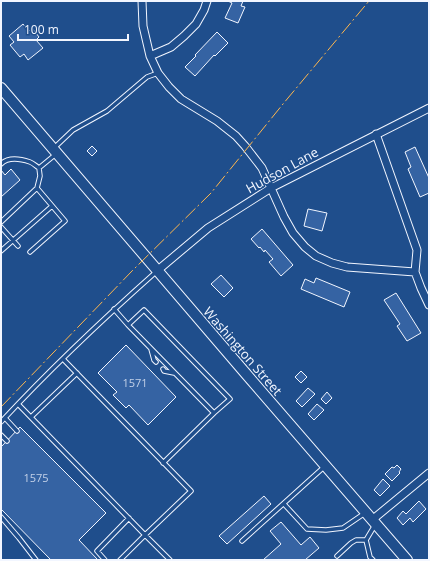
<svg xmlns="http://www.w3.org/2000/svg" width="430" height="561" viewBox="0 0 430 561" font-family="'Open Sans',sans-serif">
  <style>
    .building { fill: #3563a3; stroke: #f2f6ff }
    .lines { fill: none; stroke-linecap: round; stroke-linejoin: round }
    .lane-casing { stroke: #f2f6ff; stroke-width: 5.5 }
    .street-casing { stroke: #f2f6ff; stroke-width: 9 }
    .primary-casing { stroke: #f2f6ff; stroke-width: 12 }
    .lane { stroke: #1f4e8c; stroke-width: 3.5 }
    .street { stroke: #1f4e8c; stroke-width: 7 }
    .primary { stroke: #1f4e8c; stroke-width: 10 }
    .power { stroke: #ffb74d; stroke-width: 1; stroke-dasharray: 14 3 2 3; stroke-linecap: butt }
    .labels { text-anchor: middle; stroke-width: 3; stroke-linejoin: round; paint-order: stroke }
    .number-label { font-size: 11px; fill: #c3d1e8 }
    .street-label { font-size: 13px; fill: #f2f6ff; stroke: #1f4e8c }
  </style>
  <rect width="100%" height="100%" fill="#1f4e8c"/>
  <path class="building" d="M228,1H243L241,6L245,7L238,23L225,18L232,3Z
    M23,24L29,31L32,28L39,37L36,40L43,48L28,60L24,54L20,57L10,45L14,42L9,36Z
    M217,32L228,43L215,56L214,55L195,76L185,67L196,56L195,55Z
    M92,146L97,151L92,156L87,151Z
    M415,147L429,178V193L420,197L408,169L411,167L405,152Z
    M11,169L20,180L1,197V170L5,175Z
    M308,209L327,213L322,231L304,226Z
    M262,229L293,265L281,276L269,262L273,259L265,250L264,252L260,247L259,248L251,239Z
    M221,275L233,288L224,297L211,284Z
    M316,278L350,292L344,307L301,289L305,279L314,283Z
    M396,293L421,333L407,341L397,326L400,324L384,300Z
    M126,345L176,397L148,425L129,405L126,408L113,395L117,392L98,373Z
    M301,371L307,377L301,383L295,377Z
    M308,388L315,394L302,407L296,401Z
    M327,392L332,398L326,404L321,399Z
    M317,404L324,410L314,420L308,414Z
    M20,427L106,513L79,540L98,560H51L1,509V447Z
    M397,465L401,469L399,472L400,473L392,481L385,474L392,467L394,468Z
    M383,479L390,486L380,496L374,490Z
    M264,496L271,504L227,544L219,536Z
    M419,501L426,509L413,522L410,518L403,525L397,518L403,511L406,514Z
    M281,522L301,545L310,537L319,548L305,560H263L281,544L270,531Z"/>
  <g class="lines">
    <defs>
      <path id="lane" d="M54,148L73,130L107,111L147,77L158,73
        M1,164C8,157 21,159 30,162C33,163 36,166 39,168L56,154
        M1,222L37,188L40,176L39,168
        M1,227L18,246
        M1,251L52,206
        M30,252L65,221L37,188
        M114,309L128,325L214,413L163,463
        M128,325L144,310L230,399L214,413
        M151,349L154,360L156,362
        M63,359L191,491L145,535L170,560
        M163,369L164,371L174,373
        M18,404L145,535L120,560
        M31,417L77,373
        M5,418L17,431
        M1,422C50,369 103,319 157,271
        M1,435L7,441
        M284,504L307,529L326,530L343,528L365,513
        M1,517L19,538L36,560
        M242,541L324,467
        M337,556L351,543L356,540H366
        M105,560L97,551L129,518
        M373,560L370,557L366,540L375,525"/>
      <path id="street" d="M142,1L143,26L150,56L158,73L169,87L181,99L217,121L236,136L245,146L262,168L284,217L293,233L305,247L316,256L332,263L347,267L415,272
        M150,56L171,47L184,36L196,24L204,10L207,1
        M376,134L417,250L415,272L421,288L429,305
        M158,270L208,228L271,188L429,108
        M372,520L429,473"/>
      <path id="primary" d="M1,88L247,375L407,560"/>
    </defs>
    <use href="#lane" class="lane-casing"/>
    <use href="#street" class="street-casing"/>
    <use href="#primary" class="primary-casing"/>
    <use href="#lane" class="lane"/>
    <use href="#street" class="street"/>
    <use href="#primary" class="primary"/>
    <path class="power" d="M1,407L132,271L211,193L283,104L369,1"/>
  </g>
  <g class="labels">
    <g class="number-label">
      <text x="135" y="387">1571</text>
      <text x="36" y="482">1575</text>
    </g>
    <g class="street-label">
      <text transform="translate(282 170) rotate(-29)" y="5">Hudson Lane</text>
      <text transform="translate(243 351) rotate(49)" y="5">Washington Street</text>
    </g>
  </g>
  <rect width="430" height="561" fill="none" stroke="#f2f6ff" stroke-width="4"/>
  <path d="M18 34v6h110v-6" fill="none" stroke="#f2f6ff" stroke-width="2"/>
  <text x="24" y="34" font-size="12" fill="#f2f6ff" stroke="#1f4e8c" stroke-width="3" paint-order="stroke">100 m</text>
</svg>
